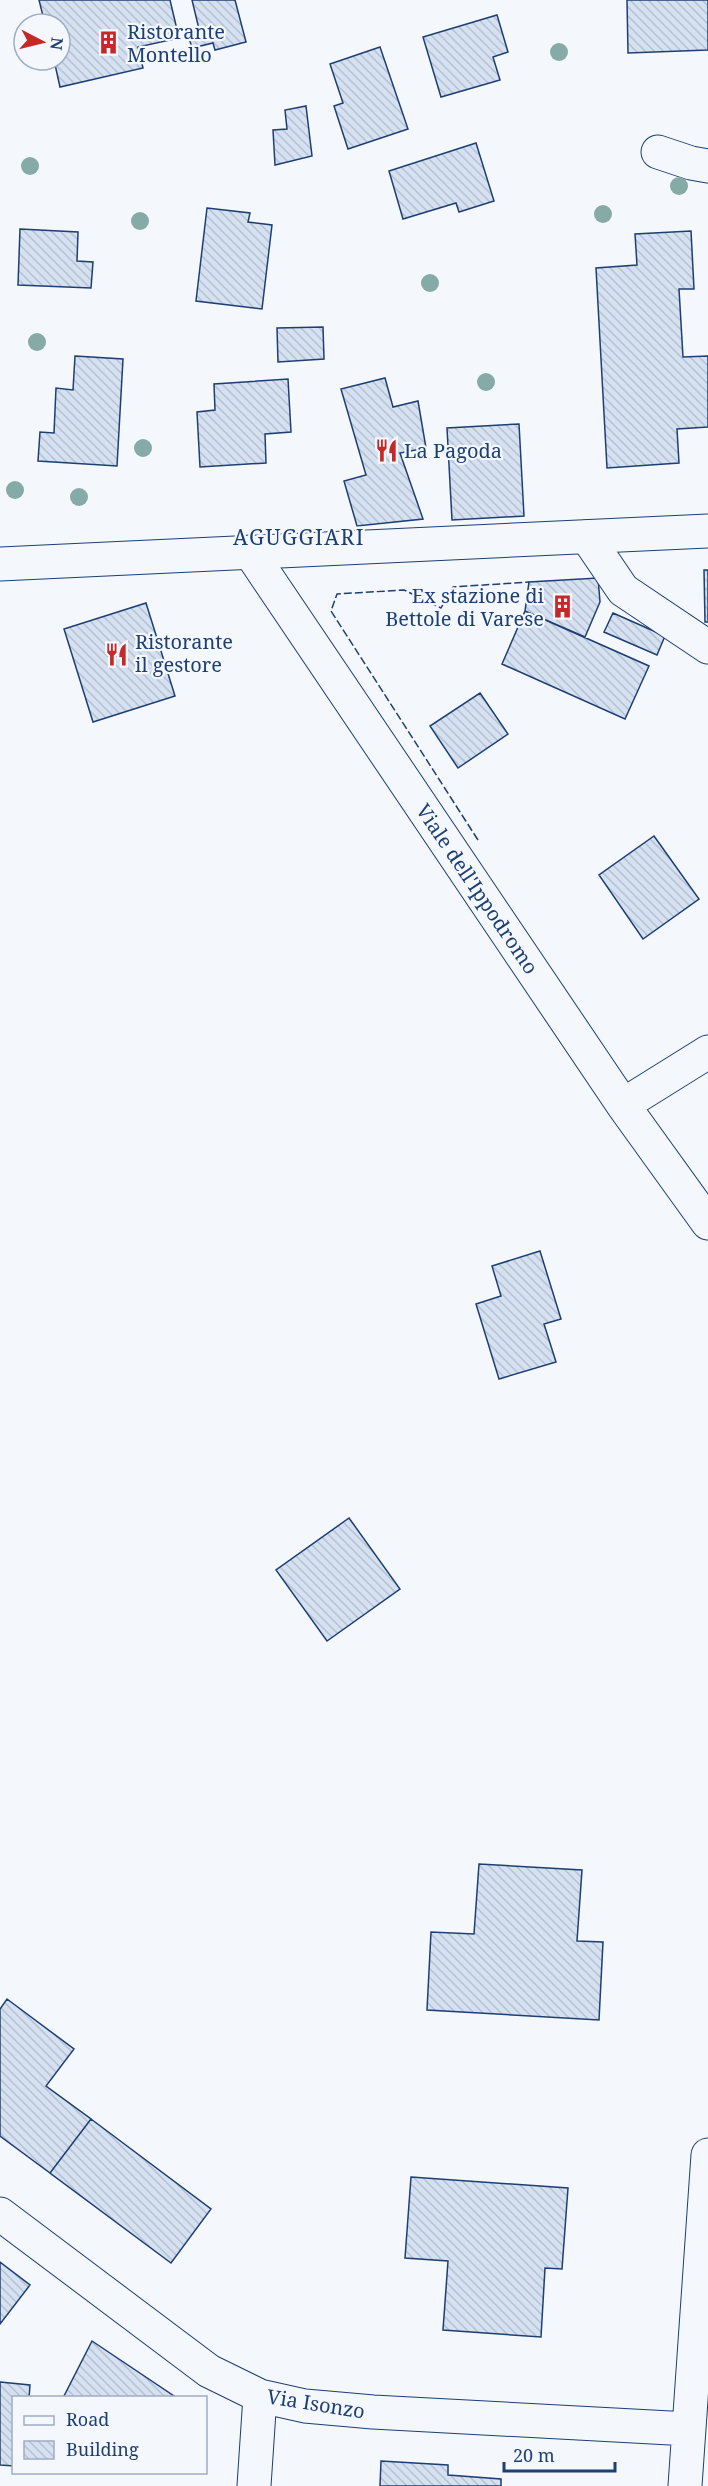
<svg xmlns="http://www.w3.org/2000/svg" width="708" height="2486" viewBox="0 0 708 2486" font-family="'Noto Serif',serif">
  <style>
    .building { fill: url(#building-back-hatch); stroke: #1d3f73; stroke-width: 1.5 }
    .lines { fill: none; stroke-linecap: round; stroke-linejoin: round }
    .minor-casing { stroke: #1d3f73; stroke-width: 35 }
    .major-casing { stroke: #1d3f73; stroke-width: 35 }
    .minor { stroke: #f4f7fb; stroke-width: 33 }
    .major { stroke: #f4f7fb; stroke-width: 33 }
    .fence { stroke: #1d3f73; stroke-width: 1.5; stroke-dasharray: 8 3; stroke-linecap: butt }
    .tree { fill: #86aba6 }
    .labels { text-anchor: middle; stroke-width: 4.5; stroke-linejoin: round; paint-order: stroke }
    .poi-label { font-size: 20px; fill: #1d3f73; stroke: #f4f7fb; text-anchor: start }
    .street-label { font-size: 20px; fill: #1d3f73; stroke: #f4f7fb }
    .neighbourhood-label { font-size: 21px; letter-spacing: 1.5px; fill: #1d3f73; stroke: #f4f7fb }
  </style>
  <defs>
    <pattern id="building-back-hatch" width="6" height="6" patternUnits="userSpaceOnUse" patternTransform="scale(1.5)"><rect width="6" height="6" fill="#d5e0f0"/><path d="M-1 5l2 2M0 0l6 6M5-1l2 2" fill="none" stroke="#b6c1d1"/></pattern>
  </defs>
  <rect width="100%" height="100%" fill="#f4f7fb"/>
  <path class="building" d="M39,0H170L179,38L138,47L143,68L60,87L54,60H60V24H45Z
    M192,0H235L246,42L215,50L213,43L192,48L187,31L199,29Z
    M627,0H708V50L628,53Z
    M497,15L508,52L493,57L500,80L441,97L423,37Z
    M380,47L408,129L348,149L334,106L343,103L330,64Z
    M306,106L312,156L275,165L273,130L287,129L285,110Z
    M476,143L494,201L459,212L456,203L403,219L389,171Z
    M207,208L250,213L248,222L272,225L262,309L196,301Z
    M20,229L78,232L77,261L93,262L91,288L18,285Z
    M691,231L694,289H679L683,357L708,356V427L677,429L679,463L607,468L596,268L637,265L635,234Z
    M323,327L324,359L278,362L277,328Z
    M75,356L123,359L117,466L38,461L40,432L54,433L56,388L73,390Z
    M385,378L393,407L418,401L426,448L400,453L423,519L357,526L344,481L366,475L341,389Z
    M288,379L291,432L265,434L266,463L200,467L197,412L215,410L214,384Z
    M519,424L524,516L452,520L447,428Z
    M704,570H708V622H705Z
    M598,578L600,602L585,637L525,611L529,582Z
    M146,603L175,696L93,722L64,629Z
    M525,611L649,666L625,719L502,664Z
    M613,613L665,636L657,655L604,632Z
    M480,693L508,734L458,768L430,726Z
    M654,836L699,899L643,939L599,875Z
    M540,1251L561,1319L544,1324L556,1362L499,1379L476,1304L501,1296L492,1266Z
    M349,1518L400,1589L327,1641L276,1570Z
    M479,1864L582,1870L577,1941L603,1942L599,2020L427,2010L431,1932L474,1934Z
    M7,1999L74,2049L46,2086L91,2119L50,2173L0,2136V2009Z
    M91,2119L211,2209L171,2263L50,2173Z
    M411,2177L568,2188L562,2269L545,2268L541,2337L443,2330L448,2261L405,2258Z
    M0,2262L30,2285L0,2324Z
    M92,2341L177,2398H63Z
    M0,2382L30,2385L29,2398H14V2466L0,2465Z
    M381,2461L448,2465V2475L501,2479V2486H380Z"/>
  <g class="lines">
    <defs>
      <path id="minor" d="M658,152L691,163L708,166
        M587,537L623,590L708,647
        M250,552L623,1105L708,1223
        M623,1105L708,1052
        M0,2214L209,2371L260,2396L305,2406L373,2412L689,2429
        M254,2486L260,2396
        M685,2486L708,2155"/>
      <path id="major" d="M0,564L708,531"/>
    </defs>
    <use href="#minor" class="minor-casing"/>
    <use href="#major" class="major-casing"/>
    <use href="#minor" class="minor"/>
    <use href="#major" class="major"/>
    <path class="fence" d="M478,840L331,611L337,594L404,590L441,608L453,587L529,582"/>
  </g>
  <g class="tree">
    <circle cx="559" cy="52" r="9"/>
    <circle cx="30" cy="166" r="9"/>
    <circle cx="679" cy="186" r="9"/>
    <circle cx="603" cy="214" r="9"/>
    <circle cx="140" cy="221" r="9"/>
    <circle cx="430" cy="283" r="9"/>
    <circle cx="37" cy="342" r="9"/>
    <circle cx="486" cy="382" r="9"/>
    <circle cx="143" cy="448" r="9"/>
    <circle cx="15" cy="490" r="9"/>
    <circle cx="79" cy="497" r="9"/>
  </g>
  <defs>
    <symbol id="building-bare" viewBox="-9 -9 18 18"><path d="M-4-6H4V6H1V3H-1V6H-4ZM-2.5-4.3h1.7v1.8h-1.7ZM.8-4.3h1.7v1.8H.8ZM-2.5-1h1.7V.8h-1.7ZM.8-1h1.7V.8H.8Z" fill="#c62828" stroke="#f4f7fb" stroke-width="2.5" paint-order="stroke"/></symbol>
    <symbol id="restaurant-bare" viewBox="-9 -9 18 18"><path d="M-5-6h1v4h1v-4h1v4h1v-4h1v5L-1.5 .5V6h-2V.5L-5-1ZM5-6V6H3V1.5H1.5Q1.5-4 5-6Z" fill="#c62828" stroke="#f4f7fb" stroke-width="2.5" paint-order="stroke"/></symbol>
  </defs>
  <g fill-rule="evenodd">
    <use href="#building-bare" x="92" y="26" width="33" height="33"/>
    <use href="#restaurant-bare" x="370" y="434" width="33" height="33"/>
    <use href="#building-bare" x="546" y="590" width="33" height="33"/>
    <use href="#restaurant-bare" x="100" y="638" width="33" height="33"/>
  </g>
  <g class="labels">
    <g class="poi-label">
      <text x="127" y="39">Ristorante<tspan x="127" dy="23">Montello</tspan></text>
      <text x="404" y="458">La Pagoda</text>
      <text x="544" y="603" text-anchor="end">Ex stazione di<tspan x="544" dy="23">Bettole di Varese</tspan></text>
      <text x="135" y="649">Ristorante<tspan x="135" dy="23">il gestore</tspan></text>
    </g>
    <g class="street-label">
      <text transform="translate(477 889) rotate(56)" y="7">Viale dell'Ippodromo</text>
      <text transform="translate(316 2404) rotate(9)" y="7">Via Isonzo</text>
    </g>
    <g class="neighbourhood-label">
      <text x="299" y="545">AGUGGIARI</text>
    </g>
  </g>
  <rect x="12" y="2396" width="195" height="78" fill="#f4f7fb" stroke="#9eadc5" stroke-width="1.5"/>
  <rect x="24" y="2416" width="30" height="9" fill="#f4f7fb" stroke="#9eadc5" stroke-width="1.5"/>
  <text x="66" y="2426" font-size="18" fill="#1d3f73">Road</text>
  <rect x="24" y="2441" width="30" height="18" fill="url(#building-back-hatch)" stroke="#9eadc5" stroke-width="1.5"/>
  <text x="66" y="2456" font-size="18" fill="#1d3f73">Building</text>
  <g transform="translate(42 42) rotate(97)"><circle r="28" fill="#f4f7fb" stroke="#9eadc5" stroke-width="1.5"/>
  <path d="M0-4.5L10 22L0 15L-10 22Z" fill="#c62828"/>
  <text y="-9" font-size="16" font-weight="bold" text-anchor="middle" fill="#1d3f73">N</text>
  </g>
  <path d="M504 2462v9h111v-9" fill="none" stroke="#1d3f73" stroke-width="3"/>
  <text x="513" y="2462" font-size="18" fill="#1d3f73" stroke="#f4f7fb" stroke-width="4.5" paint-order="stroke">20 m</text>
</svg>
